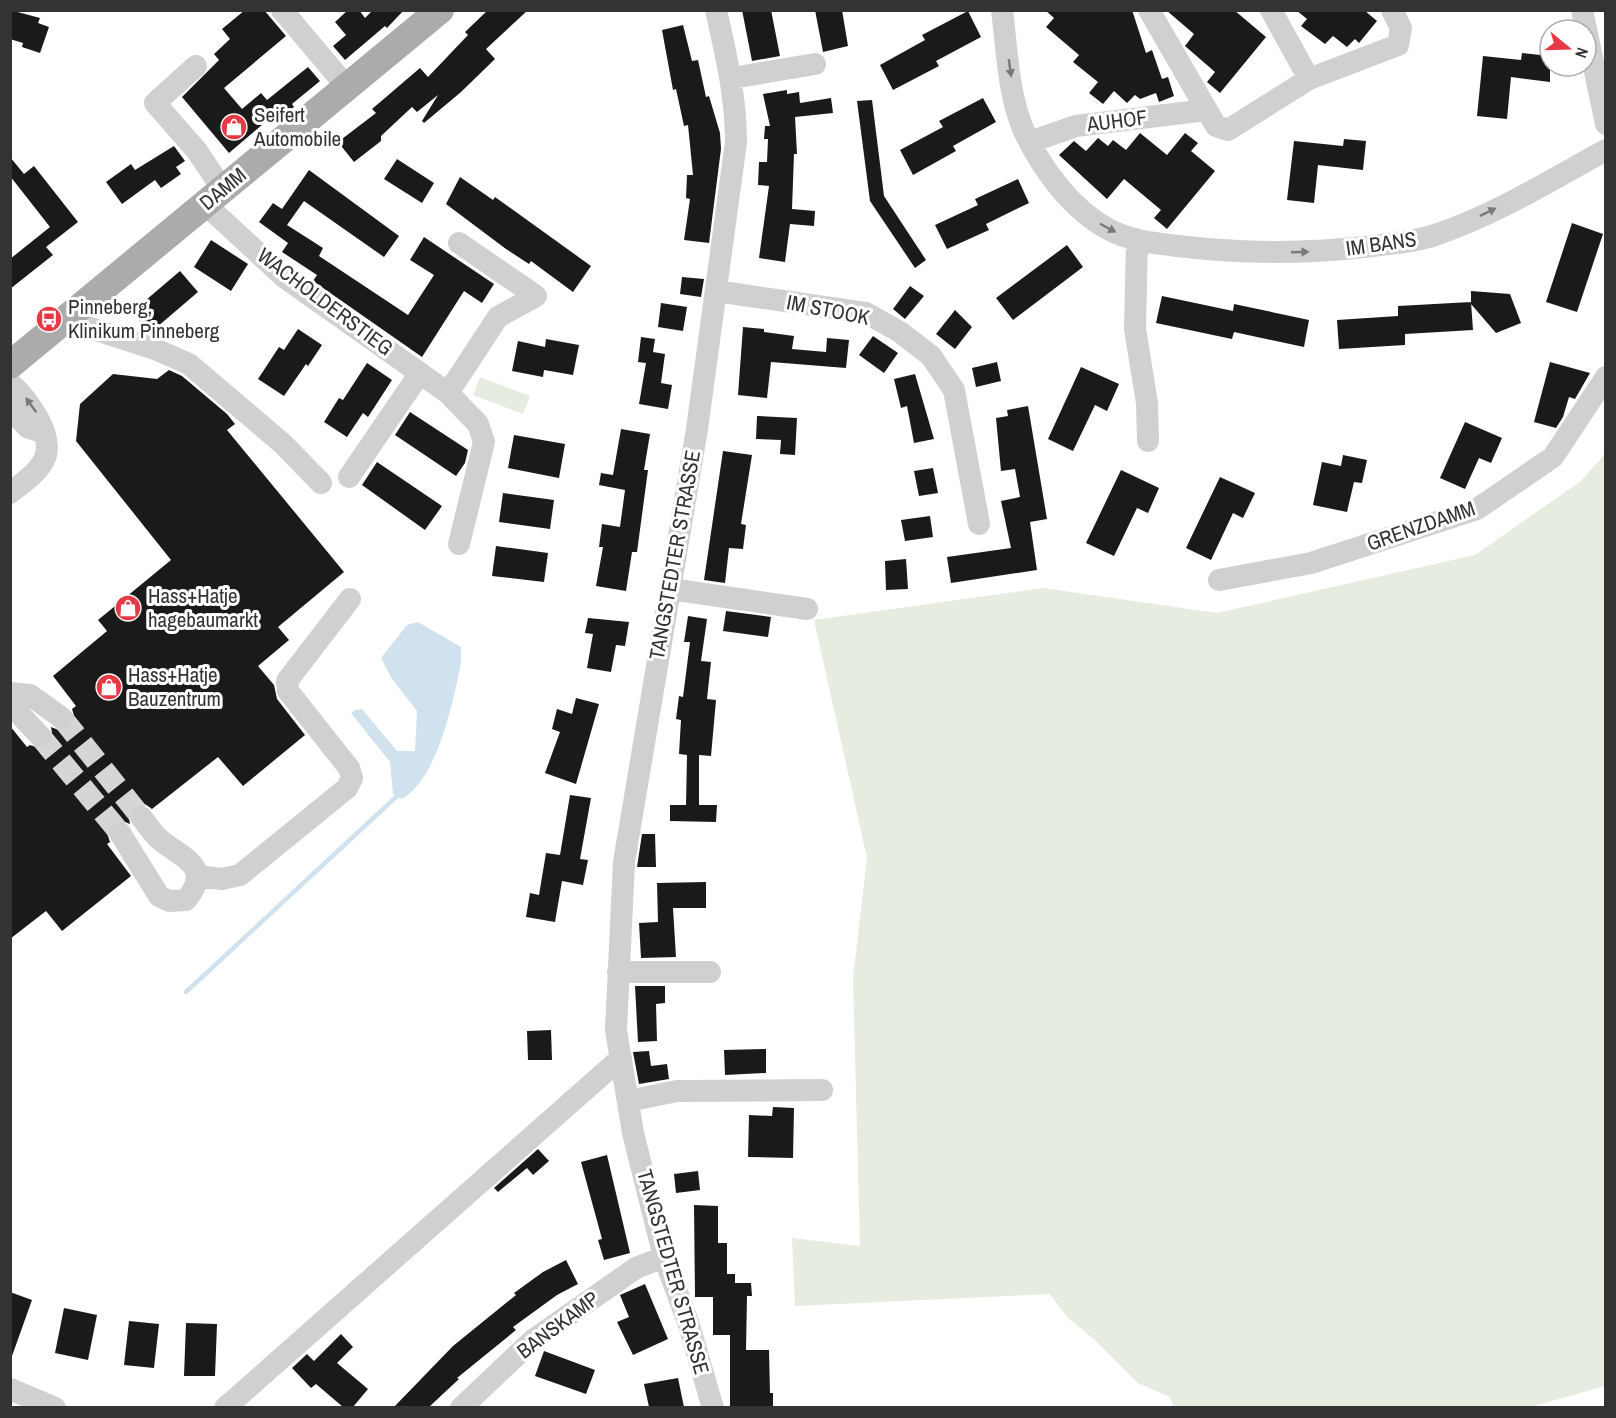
<svg xmlns="http://www.w3.org/2000/svg" width="1616" height="1418" viewBox="0 0 1616 1418" font-family="'Archivo Narrow',sans-serif">
  <style>
    .green { fill: #e6ecdf }
    .water { fill: #cfe2ee }
    .lines { fill: none; stroke-linecap: round; stroke-linejoin: round }
    .stream { stroke: #cfe2ee; stroke-width: 4.5 }
    .building { fill: #1a1a1a }
    .minor-tunnel { stroke: #d6d6d6; stroke-width: 22; stroke-dasharray: 22 11; stroke-linecap: butt }
    .minor { stroke: #d0d0d0; stroke-width: 22 }
    .major { stroke: #ababab; stroke-width: 28 }
    .oneway { fill: #7a7a7a }
    .labels { text-anchor: middle; stroke-width: 6; stroke-linejoin: round; paint-order: stroke }
    .poi-label { font-size: 21px; fill: #333; stroke: #fff; text-anchor: start }
    .street-label { font-size: 21px; fill: #333; stroke: #fff }
  </style>
  <rect width="100%" height="100%" fill="#fff"/>
  <path class="green" d="M480,377L530,396L523,414L473,395Z
    M1605,454V1386L1531,1407H1174L1170,1397L1138,1383L1095,1340L1068,1318L1050,1294L795,1306L792,1238L860,1246L853,978L867,858L814,620L1043,588L1217,613L1475,555L1581,481Z"/>
  <path class="water" d="M418,622L461,647V663C453,702 438,778 402,799L393,794L390,762L351,713L355,710L362,709L397,751H415L417,711L392,679L381,658L407,625Z"/>
  <g class="lines">
    <path class="stream" d="M186,992L397,796"/>
  </g>
  <path class="building" d="M10,10L40,18L38,23L49,27L40,53L22,47L23,43L10,39Z
    M245,10H264L286,36L224,88L242,109L261,93L267,100L308,67L320,81L292,104L294,107L273,123L269,119L229,153L182,97L219,60L214,54L230,39L222,29Z
    M348,10H359L365,18L373,10H404L387,28L385,26L345,60L333,46L346,35L335,22Z
    M488,10H528L486,49L495,59L461,92L424,123L422,121L438,95L417,112L412,107L381,136V141L354,162L338,142L376,113L372,109L420,68L428,77L468,35L465,32Z
    M742,10H771L780,56L752,61Z
    M815,10H842L848,46L823,52Z
    M1045,10H1132L1146,53L1152,50L1162,79L1168,77L1174,96L1159,102L1156,93L1140,99L1135,95L1127,103L1114,91L1103,104L1089,93L1098,82L1073,62L1079,55L1046,27L1054,18Z
    M1166,10H1234L1266,37L1220,93L1207,82L1215,72L1185,46L1194,34Z
    M1296,10H1364L1377,21L1359,43L1355,39L1347,47L1333,36L1325,44L1301,26L1307,19Z
    M968,11L981,37L936,61L939,66L893,90L880,65L925,40L922,35Z
    M683,25L692,61L698,60L706,97L709,96L720,133L721,149L709,243L684,240L690,199L686,198L687,175H693L688,125L684,126L676,89L673,90L662,30Z
    M1522,53L1550,56V82L1511,77L1507,119L1477,116L1483,56L1521,60Z
    M787,90V94L799,92L800,103L831,98L833,113L795,117L797,154H794L792,209L815,211L814,226L790,224L785,262L759,258L769,186L758,185L759,162H767L768,139H764L765,126H770L763,94Z
    M983,98L996,122L953,146L956,151L913,175L900,150L943,127L939,121Z
    M872,100L884,196L926,260L915,268L870,201L857,101Z
    M1140,133L1167,155L1185,133L1198,143L1191,151L1215,171L1167,229L1154,218L1161,210L1124,179L1107,199L1059,155L1074,141L1086,151L1098,138L1108,146L1113,140L1126,150Z
    M1344,139L1366,141L1363,170L1318,165L1314,203L1287,200L1294,141L1343,146Z
    M174,146L185,161L176,167L181,174L161,188L155,180L122,204L106,182L131,164L135,170Z
    M10,157L24,174L34,166L78,222L46,247L53,255L10,289V259L50,227L10,176Z
    M397,159L434,183L422,203L384,179Z
    M309,170L399,236L384,257L304,201L287,225L323,248L319,256L408,315L434,275L410,260L424,237L494,284L482,303L464,291L422,357L313,281L317,275L282,252L288,243L259,222L273,203L282,209Z
    M460,177L493,200L495,197L591,266L573,292L531,261L529,264L506,249L446,204Z
    M1018,179L1029,203L986,224L989,230L947,249L935,225L978,205L975,199Z
    M1572,223L1603,234L1577,312L1546,302Z
    M211,240L248,264L231,291L194,267Z
    M1067,245L1083,267L1013,320L996,298Z
    M180,271L198,292L150,333L132,312Z
    M682,277L704,279L701,297L680,294Z
    M910,286L924,296L905,319L893,309Z
    M1471,291L1510,294L1521,323L1496,333L1471,304Z
    M1162,296L1233,311L1234,304L1309,320L1304,347L1234,332L1232,339L1156,323Z
    M1471,302L1473,330L1405,334V345L1339,349L1337,320L1398,316V306Z
    M661,303L687,307L683,331L658,327Z
    M955,310L972,327L955,349L936,334Z
    M743,327L764,329V332L794,336L792,349L826,352L827,338L849,340L846,368L771,362L767,398L738,395Z
    M298,329L322,345L308,366L306,364L284,396L258,379L279,347L284,350Z
    M873,336L898,353L884,373L859,355Z
    M641,337L655,339L653,352L665,354L661,383L672,385L668,409L639,404L646,363L638,362Z
    M546,339L579,345L573,375L544,370L543,377L512,371L518,341L545,347Z
    M997,362L1001,381L976,387L972,368Z
    M1550,362L1590,373L1575,399L1569,397L1563,417L1556,428L1534,422Z
    M367,363L392,380L368,417L363,413L347,437L324,422L339,398L343,400Z
    M1081,367L1119,384L1107,411L1095,405L1073,451L1048,439Z
    M169,370L182,376L227,414L235,424L227,430L344,572L278,627L289,640L258,666L274,685L277,699L305,735L243,786L218,757L152,809L145,804L133,806L128,813L130,824L120,820L113,821L107,833L110,842L107,844L131,876L62,931L46,911L10,939V726L27,747L30,745L42,749L53,740L51,727L61,731L73,726L75,719L72,709L76,706L53,676L107,631L98,620L171,560L76,441L80,404L113,374L157,379Z
    M915,374L934,439L914,443L907,406L901,408L894,379Z
    M1028,406L1047,519L1030,522L1037,570L951,583L947,557L1011,548L1001,501L1020,497L1015,469L1001,471L996,418L1008,416L1007,410Z
    M410,412L468,450L465,463L456,476L395,435Z
    M757,416L797,418L795,455L780,454L781,440L756,439Z
    M1465,422L1502,438L1491,463L1479,458L1465,489L1440,478Z
    M621,429L650,434L644,470H648L637,552H632L626,591L596,586L603,547H599L602,524L620,527L625,490L599,485L601,473L613,475Z
    M514,435L565,444L559,478L508,468Z
    M723,451L752,455L741,524L746,525L743,549L729,548L725,583L704,580Z
    M1343,455L1367,460L1362,483L1354,482L1347,512L1313,505L1322,462L1341,466Z
    M377,462L442,506L425,530L362,485Z
    M933,468L938,493L919,496L914,471Z
    M1121,470L1159,488L1148,513L1137,508L1114,556L1086,543Z
    M1220,477L1255,493L1243,518L1233,513L1211,560L1186,548Z
    M503,493L554,500L550,529L499,522Z
    M930,516L933,537L905,541L901,520Z
    M496,546L548,553L544,582L492,576Z
    M906,559L908,589L886,590L885,561Z
    M726,611L771,617L768,637L723,631Z
    M688,616L707,619L701,661L711,662L707,699L716,700L711,756L699,755V805H717L716,822L670,821V805H686L687,755L679,754L681,720L676,719L679,696L683,697L690,642H684Z
    M588,618L629,622L625,646L616,645L611,672L587,668L593,634L585,633Z
    M576,698L599,704L576,784L545,773L560,732L552,729L557,709L572,714Z
    M570,795L591,798L580,859L588,860L583,885L562,881L555,922L526,917L530,893L539,895L546,853L560,855Z
    M642,834H655L656,867H637Z
    M706,882V908H673L676,957L641,958L639,923L658,922L657,883Z
    M635,986H665V1003L656,1004L657,1041L638,1042Z
    M551,1030L552,1060H528L527,1031Z
    M766,1049V1073L725,1075L724,1050Z
    M649,1051L651,1066L667,1064L669,1079L639,1084L633,1052Z
    M773,1107L794,1108L793,1158L748,1157L749,1115L772,1116Z
    M538,1149L549,1161L533,1175L527,1168L498,1192L494,1188Z
    M607,1155L630,1253L604,1260L598,1240L602,1239L581,1162Z
    M698,1171L700,1190L676,1193L674,1174Z
    M694,1205L718,1206V1243H727V1274H735V1283H751L752,1296H747L746,1350H769L770,1393H773V1407H730V1335H713V1297H695Z
    M566,1260L578,1284L557,1295L513,1327L516,1330L457,1378L459,1379L429,1407H394L453,1346L516,1295L514,1293L543,1272Z
    M645,1284L668,1339L633,1355L617,1322L629,1317L620,1295Z
    M10,1292L32,1300L12,1356H10Z
    M64,1308L97,1315L88,1360L55,1353Z
    M129,1321L159,1324L154,1368L124,1365Z
    M186,1323L217,1324L215,1376H184Z
    M341,1334L353,1347L337,1363L368,1389L353,1407H343L316,1384L311,1388L292,1368L307,1354L314,1361Z
    M544,1351L595,1370L586,1394L535,1376Z
    M678,1378L684,1407H649L644,1384Z"/>
  <g class="lines">
    <path class="minor-tunnel" d="M62,718L141,817
      M40,736L120,833"/>
    <path class="minor" d="M282,10L347,87
      M1002,10C1007,49 1008,95 1024,131C1042,169 1071,209 1108,229C1130,241 1154,243 1178,246C1246,254 1305,254 1373,246C1394,243 1415,242 1435,235C1495,215 1551,180 1606,150
      M1149,10L1216,126L1228,130L1309,79L1398,45L1401,28L1392,10
      M1271,10L1309,79
      M1582,10L1606,124
      M196,66L155,103L197,151L223,190
      M732,78L815,64
      M1030,142L1076,126L1206,110
      M205,204L284,277L448,393L478,424L484,442L459,544
      M1137,241L1135,329L1147,403L1148,441
      M716,291L866,313L900,332L931,356L954,390L979,524
      M74,313L84,326L155,349L189,364L283,444L321,483
      M10,383C27,398 56,436 44,460C37,474 22,483 10,493
      M448,393L498,317L536,296L459,243
      M10,408L27,427L42,432
      M349,477L420,373
      M1219,580L1311,563L1477,509L1553,457L1606,377
      M670,589L807,609
      M10,693L30,695L62,718
      M10,704L40,736
      M120,833L159,896L169,901L186,900C214,866 182,858 159,839C152,833 147,824 141,817
      M197,876L222,879L240,875L347,788L352,778L349,768L288,691L287,681L350,599
      M618,972H710
      M628,1101L677,1091L822,1090
      M10,1389L55,1408
      M225,1408L621,1058
      M461,1408L533,1340L636,1268L664,1257
      M713,1408L688,1322L664,1257L633,1133L616,1030L624,862L697,429L736,142C736,96 726,55 716,10"/>
    <path class="major" d="M10,365L440,10"/>
  </g>
  <defs><path id="oneway-solid" d="M-6-.8H1V-3.2L6.5 0L1 3.2V.8H-6Z" transform="scale(1.5)"/></defs>
  <g class="oneway">
    <use href="#oneway-solid" transform="translate(1010 68) rotate(82)"/>
    <use href="#oneway-solid" transform="translate(1488 212) rotate(-26)"/>
    <use href="#oneway-solid" transform="translate(1108 228) rotate(28)"/>
    <use href="#oneway-solid" transform="translate(1300 252) rotate(-2)"/>
    <use href="#oneway-solid" transform="translate(31 405) rotate(-126)"/>
  </g>
  <defs>
    <symbol id="shop-disc" viewBox="-11 -11 22 22"><circle r="9.5" fill="#e63946" stroke="#fff"/><path d="M-5-2.5h2.3a2.7 3.5 0 0 1 5.4 0H5L5.5 6h-11ZM-1.5-2.5h3a1.5 2.3 0 0 0-3 0Z" fill="#fff"/></symbol>
    <symbol id="bus-disc" viewBox="-11 -11 22 22"><circle r="9.5" fill="#e63946" stroke="#fff"/><path d="M-5-6H5V4H4V6H2V4H-2V6H-4V4H-5ZM-3.5-4V0h7V-4ZM-3.5 1.2v1.5H-2V1.2ZM2 1.2v1.5H3.5V1.2Z" fill="#fff"/></symbol>
  </defs>
  <g fill-rule="evenodd">
    <use href="#shop-disc" x="219" y="112" width="30" height="30"/>
    <use href="#bus-disc" x="34" y="304" width="30" height="30"/>
    <use href="#shop-disc" x="113" y="593" width="30" height="30"/>
    <use href="#shop-disc" x="94" y="672" width="30" height="30"/>
  </g>
  <g class="labels">
    <g class="poi-label">
      <text x="254" y="122">Seifert<tspan x="254" dy="24">Automobile</tspan></text>
      <text x="68" y="314">Pinneberg,<tspan x="68" dy="24">Klinikum Pinneberg</tspan></text>
      <text x="148" y="603">Hass+Hatje<tspan x="148" dy="24">hagebaumarkt</tspan></text>
      <text x="128" y="682">Hass+Hatje<tspan x="128" dy="24">Bauzentrum</tspan></text>
    </g>
    <g class="street-label">
      <text transform="translate(1117 121) rotate(-7)" y="7">AUHOF</text>
      <text transform="translate(223 189) rotate(-40)" y="7">DAMM</text>
      <text transform="translate(1381 244) rotate(-8)" y="7">IM BANS</text>
      <text transform="translate(325 302) rotate(37)" y="7">WACHOLDERSTIEG</text>
      <text transform="translate(828 310) rotate(11)" y="7">IM STOOK</text>
      <text transform="translate(1421 526) rotate(-19)" y="7">GRENZDAMM</text>
      <text transform="translate(675 555) rotate(-80)" y="7">TANGSTEDTER STRASSE</text>
      <text transform="translate(673 1272) rotate(74)" y="7">TANGSTEDTER STRASSE</text>
      <text transform="translate(558 1325) rotate(-37)" y="7">BANSKAMP</text>
    </g>
  </g>
  <rect width="1616" height="1418" fill="none" stroke="#333333" stroke-width="24"/>
  <g transform="translate(1568 48) rotate(109)"><circle r="28" fill="#ffffff" stroke="#adadad" stroke-width="1.5"/>
  <path d="M0-4.5L10 22L0 15L-10 22Z" fill="#e63946"/>
  <text y="-9" font-size="16" font-weight="bold" text-anchor="middle" fill="#333333">N</text>
  </g>
</svg>
